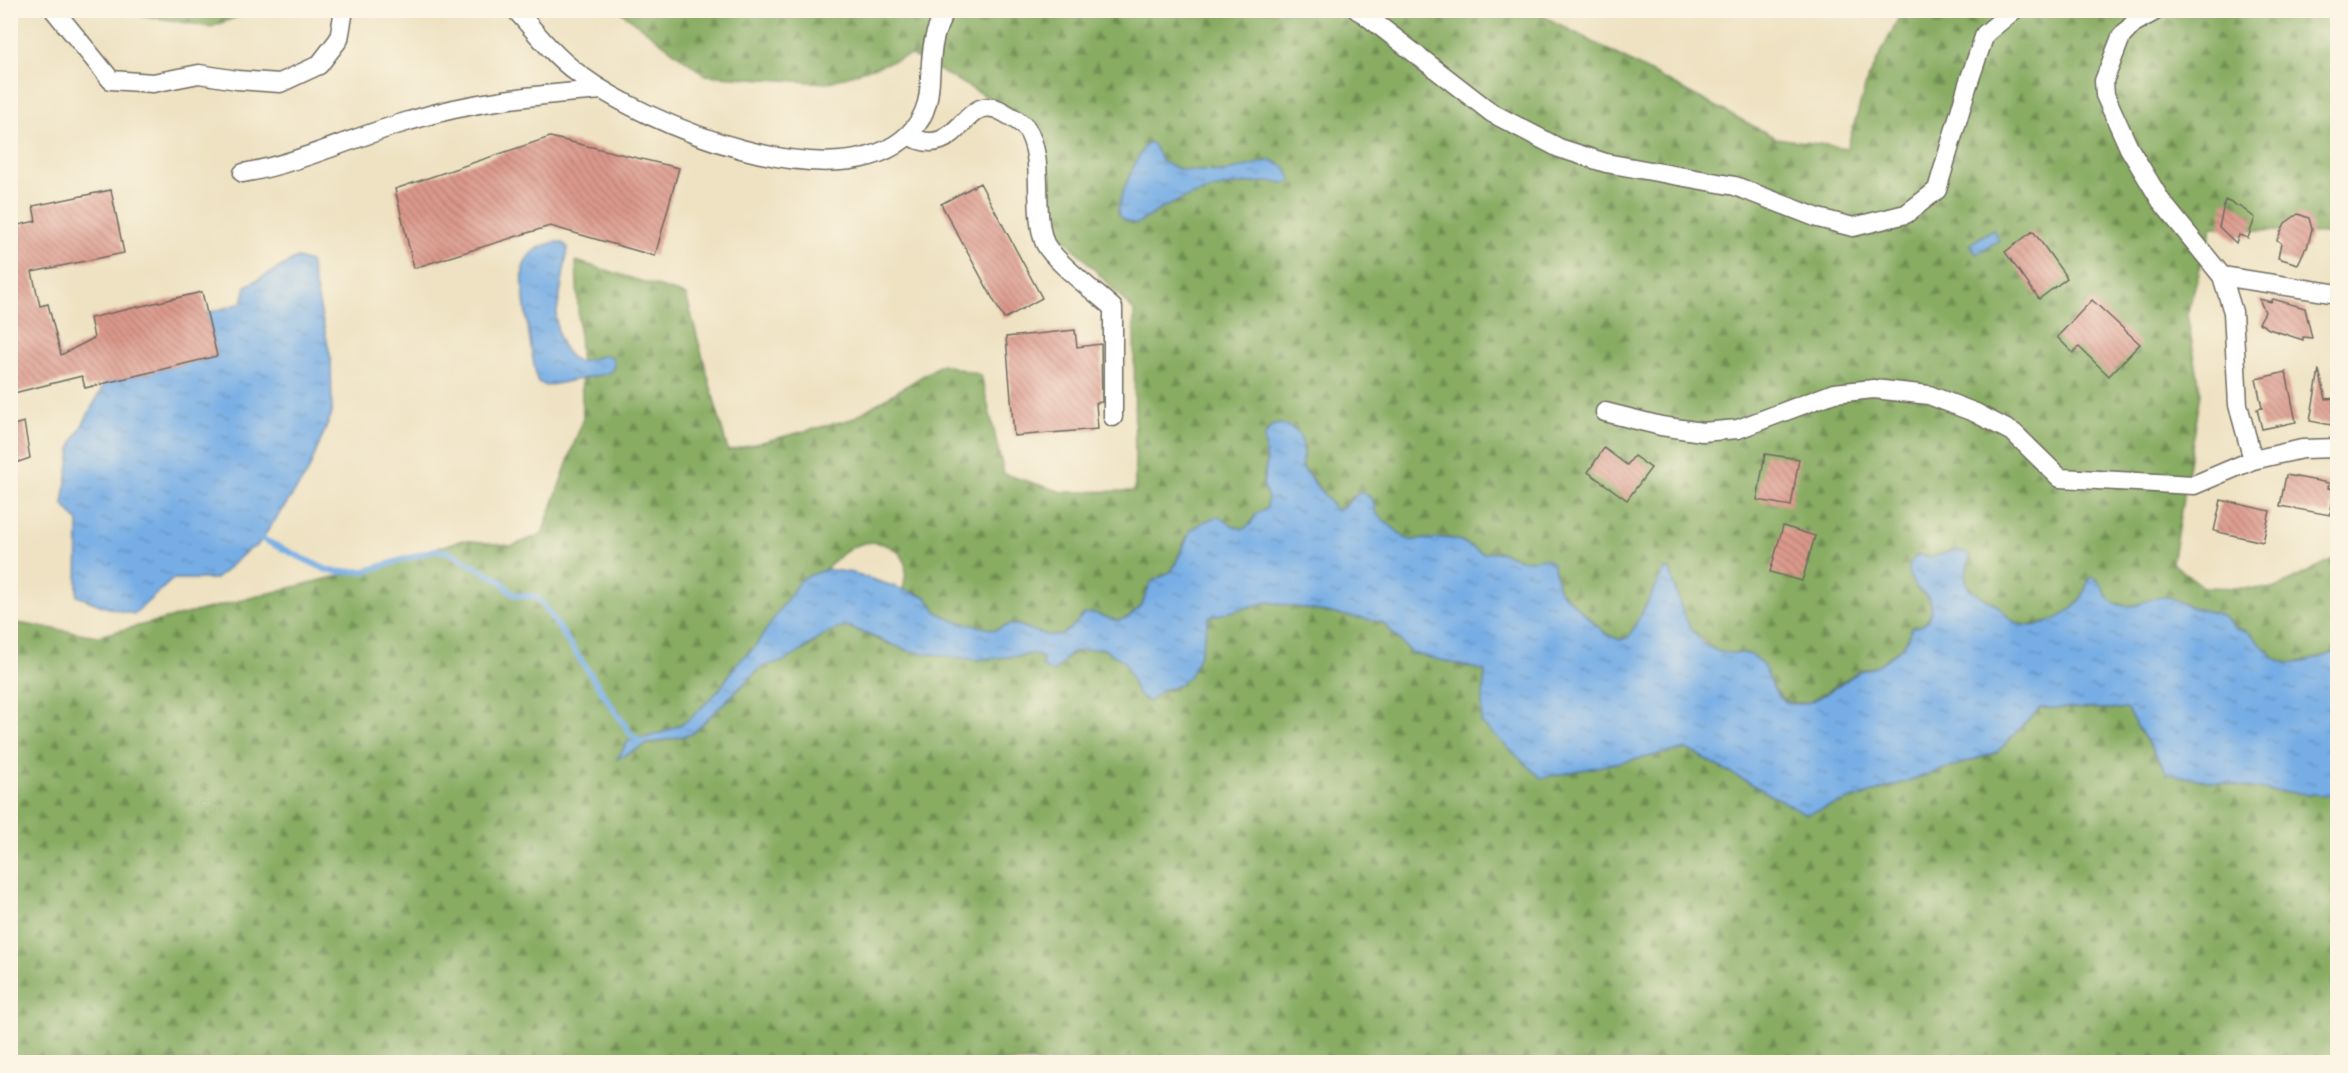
<svg xmlns="http://www.w3.org/2000/svg" width="2348" height="1073" viewBox="0 0 2348 1073" font-family="'IM FELL Great Primer',serif">
  <style>
    .forest { fill: url(#forest-firs); stroke: #596c46; stroke-width: 1.5 }
    .water { fill: url(#water-ripples); stroke: #506c88; stroke-width: 1.5 }
    .lines { fill: none; stroke-linecap: round; stroke-linejoin: round }
    .stream { stroke: #76ade5; stroke-width: 6 }
    .building { fill: url(#building-back-hatch) }
    .minor-casing { stroke: #6f6b60; stroke-width: 21 }
    .minor { stroke: #fff; stroke-width: 18 }
  </style>
  <defs>
    <pattern id="forest-firs" width="22" height="20" patternUnits="userSpaceOnUse" patternTransform="scale(1.5)"><rect width="22" height="20" fill="#87ac62"/><path d="M5 1l3.5 6h-7zM16 11l3.5 6h-7z" fill="#6f8c51"/></pattern>
    <pattern id="water-ripples" width="26" height="14" patternUnits="userSpaceOnUse" patternTransform="scale(1.5)"><rect width="26" height="14" fill="#76ade5"/><path d="M2 4q2-2 4 0t4 0M15 11q2-2 4 0t4 0" fill="none" stroke="#618dba"/></pattern>
    <pattern id="building-back-hatch" width="6" height="6" patternUnits="userSpaceOnUse" patternTransform="scale(1.5)"><rect width="6" height="6" fill="#dc998c"/><path d="M-1 5l2 2M0 0l6 6M5-1l2 2" fill="none" stroke="#b37d73"/></pattern>
  </defs>
  <rect width="100%" height="100%" fill="#fcf5e5"/>
  <filter id="ink" filterUnits="userSpaceOnUse"><feTurbulence type="fractalNoise" baseFrequency=".0167" numOctaves="2"/><feDisplacementMap in="SourceGraphic" scale="12" xChannelSelector="R" yChannelSelector="G"/><feConvolveMatrix kernelMatrix="1 2 1 2 8 2 1 2 1" color-interpolation-filters="sRGB"/></filter>
  <filter id="wash" filterUnits="userSpaceOnUse"><feTurbulence type="fractalNoise" baseFrequency=".008" numOctaves="4" result="noise"/><feDisplacementMap in="SourceGraphic" scale="24" xChannelSelector="R" yChannelSelector="G"/><feGaussianBlur stdDeviation="1.35" result="paint"/><feColorMatrix in="noise" values="0 0 0 0 0 0 0 0 0 0 0 0 0 0 0 0 0 1.4 0 .05"/><feComposite in="paint" operator="in"/></filter>
  <g filter="url(#wash)">
    <rect width="100%" height="100%" fill="#eee2c2"/>
    <path class="forest" d="M117,11H252L211,27Z
      M620,11H1534L1776,138L1847,148L1867,81L1902,11H2337V235L2212,227L2187,314L2201,394L2172,563L2204,587L2274,589L2337,557V652L2311,660L2288,663L2281,661L2273,657L2248,632L2235,627L2224,617L2191,607L2167,597L2133,606H2126L2115,603L2109,601L2097,579L2089,580C2086,587 2084,595 2079,601C2064,620 2035,632 2013,621C2006,617 2003,609 1996,605C1977,592 1958,590 1969,561L1956,550L1931,557L1917,555L1916,589L1928,597C1935,608 1930,618 1922,626H1915L1903,646L1875,667L1862,670L1808,703L1787,702L1775,690L1760,661L1746,653L1727,654L1717,651L1691,629L1684,617L1670,569H1665L1629,637L1620,640L1605,633L1559,590L1554,568L1541,559L1530,562L1500,552L1482,553L1461,541L1448,538L1411,540L1404,538L1376,513L1373,500L1367,494L1351,498L1342,508L1336,510L1301,465L1305,448L1271,426L1266,433L1267,462L1263,477V484L1268,498L1267,508L1257,513L1247,528L1243,529L1231,525L1187,536L1172,571L1151,583L1142,604L1129,617L1117,621L1094,613L1084,614L1070,629L1060,635H1046L1018,625H1007L995,630L954,621L937,612L926,597L903,590C906,575 910,558 894,549C868,533 846,548 827,568C822,574 813,573 807,577C787,595 773,627 756,647C750,653 741,658 736,665C730,672 726,680 721,688C714,699 702,709 692,717C675,731 651,737 629,740L618,758L647,744L685,736L727,701L759,669L768,662L779,663L807,648L831,630L840,628L849,627L888,644L977,660L1034,654L1044,658L1055,671C1070,647 1101,640 1123,660C1131,667 1135,684 1138,694L1175,689L1201,649L1209,617L1268,602L1382,622L1412,653L1485,671L1541,778L1687,749L1806,814L1997,752L2040,708L2126,709L2168,774L2263,790L2337,796V1062H11L10,622L98,636L358,571L463,540L512,546L542,534L583,419L576,261L686,295L728,451L852,419L942,364L981,375L1004,474L1062,492L1135,491L1134,311L1068,242L1052,229L1042,127L911,55L827,83L705,75Z"/>
    <path class="water" d="M1148,142L1153,144L1162,162L1182,170L1224,172L1272,160L1285,167L1291,178L1289,183C1247,180 1204,188 1167,206C1156,211 1146,220 1135,224C1130,222 1122,221 1119,215C1114,205 1140,151 1148,142Z
      M1993,229L1999,240L1976,254L1970,244Z
      M556,242L563,243L568,248L556,317C557,334 562,354 578,362L607,355L613,358L614,367L609,373L546,386L538,382L536,377C533,357 518,280 524,265C530,250 541,245 556,242Z
      M297,258L310,262L331,359L332,413L307,474L257,546L248,550L216,579H173L134,614L105,607L77,596L78,522L63,504L72,444L105,383L217,356L207,313L242,303L246,286Z
      M1279,424C1303,428 1306,444 1301,466L1336,510C1346,509 1351,495 1363,492L1373,500L1376,513L1405,538L1411,540L1448,538L1461,541L1482,553L1500,552L1525,561L1545,558L1553,563L1559,590L1605,633L1620,640L1629,637L1665,569H1670C1678,599 1686,641 1720,652C1732,655 1744,650 1755,657C1770,667 1769,693 1786,702C1808,713 1841,682 1859,672C1863,670 1867,670 1872,668C1882,664 1893,655 1902,647C1908,642 1909,634 1912,627C1915,626 1919,627 1922,625C1933,620 1933,605 1928,597C1913,587 1900,571 1917,555C1922,555 1928,557 1932,557C1947,555 1957,544 1970,556C1959,592 1970,588 1996,605C2001,608 2004,614 2009,618C2020,628 2036,627 2049,622C2061,617 2075,610 2082,597C2086,590 2086,582 2092,577C2105,582 2103,599 2116,604C2138,611 2147,596 2165,597C2173,597 2183,605 2191,607C2202,611 2215,611 2225,618C2229,621 2231,626 2235,628C2239,630 2245,630 2248,632C2262,641 2270,661 2288,663C2304,664 2322,657 2337,652V796L2263,790L2168,774L2126,709L2040,708L1997,752L1806,814L1687,749L1541,778L1481,723L1485,671L1412,653L1382,622L1268,602L1209,617C1202,645 1198,688 1163,689L1149,702L1138,695L1124,661L1102,648L1072,652L1055,671H1049L1042,666L1043,658L1034,654L977,660L909,651L849,627C823,628 808,650 786,660C776,665 768,662 759,669L692,734L647,744L617,759L629,740L648,737L664,732L682,724L692,717L720,689L737,663L754,648L800,580L809,576L826,569L853,573L926,597L937,612L954,621L995,630L1007,625H1018L1046,635H1060L1070,629L1084,614L1094,613L1117,621L1129,617L1142,604L1151,582L1172,571L1191,530L1205,521L1219,516L1231,525L1243,529L1250,525L1257,513L1267,508L1268,498L1263,484L1267,462L1264,438L1271,426Z"/>
    <g class="lines">
      <path class="stream" d="M256,536L327,570L341,572L366,571L435,550L449,552L501,581L511,593L519,596H533L540,600L630,733L637,740L643,741"/>
    </g>
    <g id="blocks">
      <path class="building" d="M550,137L679,168L655,256L550,226L414,268L395,189Z
        M980,183L1042,298L1004,319L941,204Z
        M111,190L124,253L32,272L40,306L48,304L61,355L94,338L90,318L202,292L217,356L85,388L82,376L10,394V227L36,221L33,206Z
        M2225,200L2242,208L2255,218L2248,238L2239,235L2236,243L2219,227Z
        M2298,214L2309,218L2312,229L2307,248L2305,249L2298,264L2278,258L2281,243L2277,240L2285,223Z
        M2033,231L2067,278L2039,299L2005,252Z
        M2259,299L2271,302L2273,299L2305,308L2312,338L2303,337V340L2269,329L2259,323L2265,312Z
        M2092,300L2140,344L2109,376L2079,347L2073,353L2057,337Z
        M1075,330L1077,347L1101,344L1102,402L1096,403L1098,429L1014,436L1006,337Z
        M2319,370L2326,399L2337,398V426L2310,421Z
        M2286,372L2296,422L2262,429L2257,409L2262,408L2256,379Z
        M24,422L30,458L10,465V426Z
        M1604,448L1627,465L1634,456L1651,468L1627,500L1588,472Z
        M1765,454L1799,459L1791,506L1757,500Z
        M2286,475L2329,483L2328,488L2335,489L2330,515L2280,506Z
        M2221,500L2270,511L2263,542L2214,531Z
        M1783,526L1815,536L1802,581L1770,572Z"/>
    </g>
  </g>
  <g filter="url(#ink)">
    <use href="#blocks" fill-opacity="0" stroke="#6f6b60" stroke-width="1.5"/>
    <g class="lines">
      <defs>
        <path id="minor" d="M54,10L111,80L153,83L199,74L237,80L280,83L319,65L339,39L344,10
          M516,10C536,33 555,57 580,75C647,125 838,204 909,134C938,105 926,74 934,40C936,30 941,19 946,10
          M1357,10L1364,14L1492,113L1559,148L1606,163L1735,186L1818,218L1853,227L1906,214L1937,190L1968,84L1985,34L2014,10
          M2157,10L2134,23L2121,37L2104,81L2105,95L2129,148L2161,201L2222,276L2233,312L2238,405L2253,460
          M908,135C960,165 963,88 1003,112C1010,116 1021,122 1026,128C1046,158 1032,206 1044,241C1050,259 1097,293 1113,308V417
          M243,173C300,163 354,137 409,121C472,101 536,95 602,90
          M2222,276L2338,294
          M1605,412L1661,426L1702,432L1738,429L1834,393L1874,389L1929,395L1976,413L2014,433L2060,478L2194,485L2253,460L2302,449L2338,448"/>
      </defs>
      <use href="#minor" class="minor-casing"/>
      <use href="#minor" class="minor"/>
    </g>
  </g>
  <rect width="2348" height="1073" fill="none" stroke="#fcf5e5" stroke-width="36"/>
</svg>
